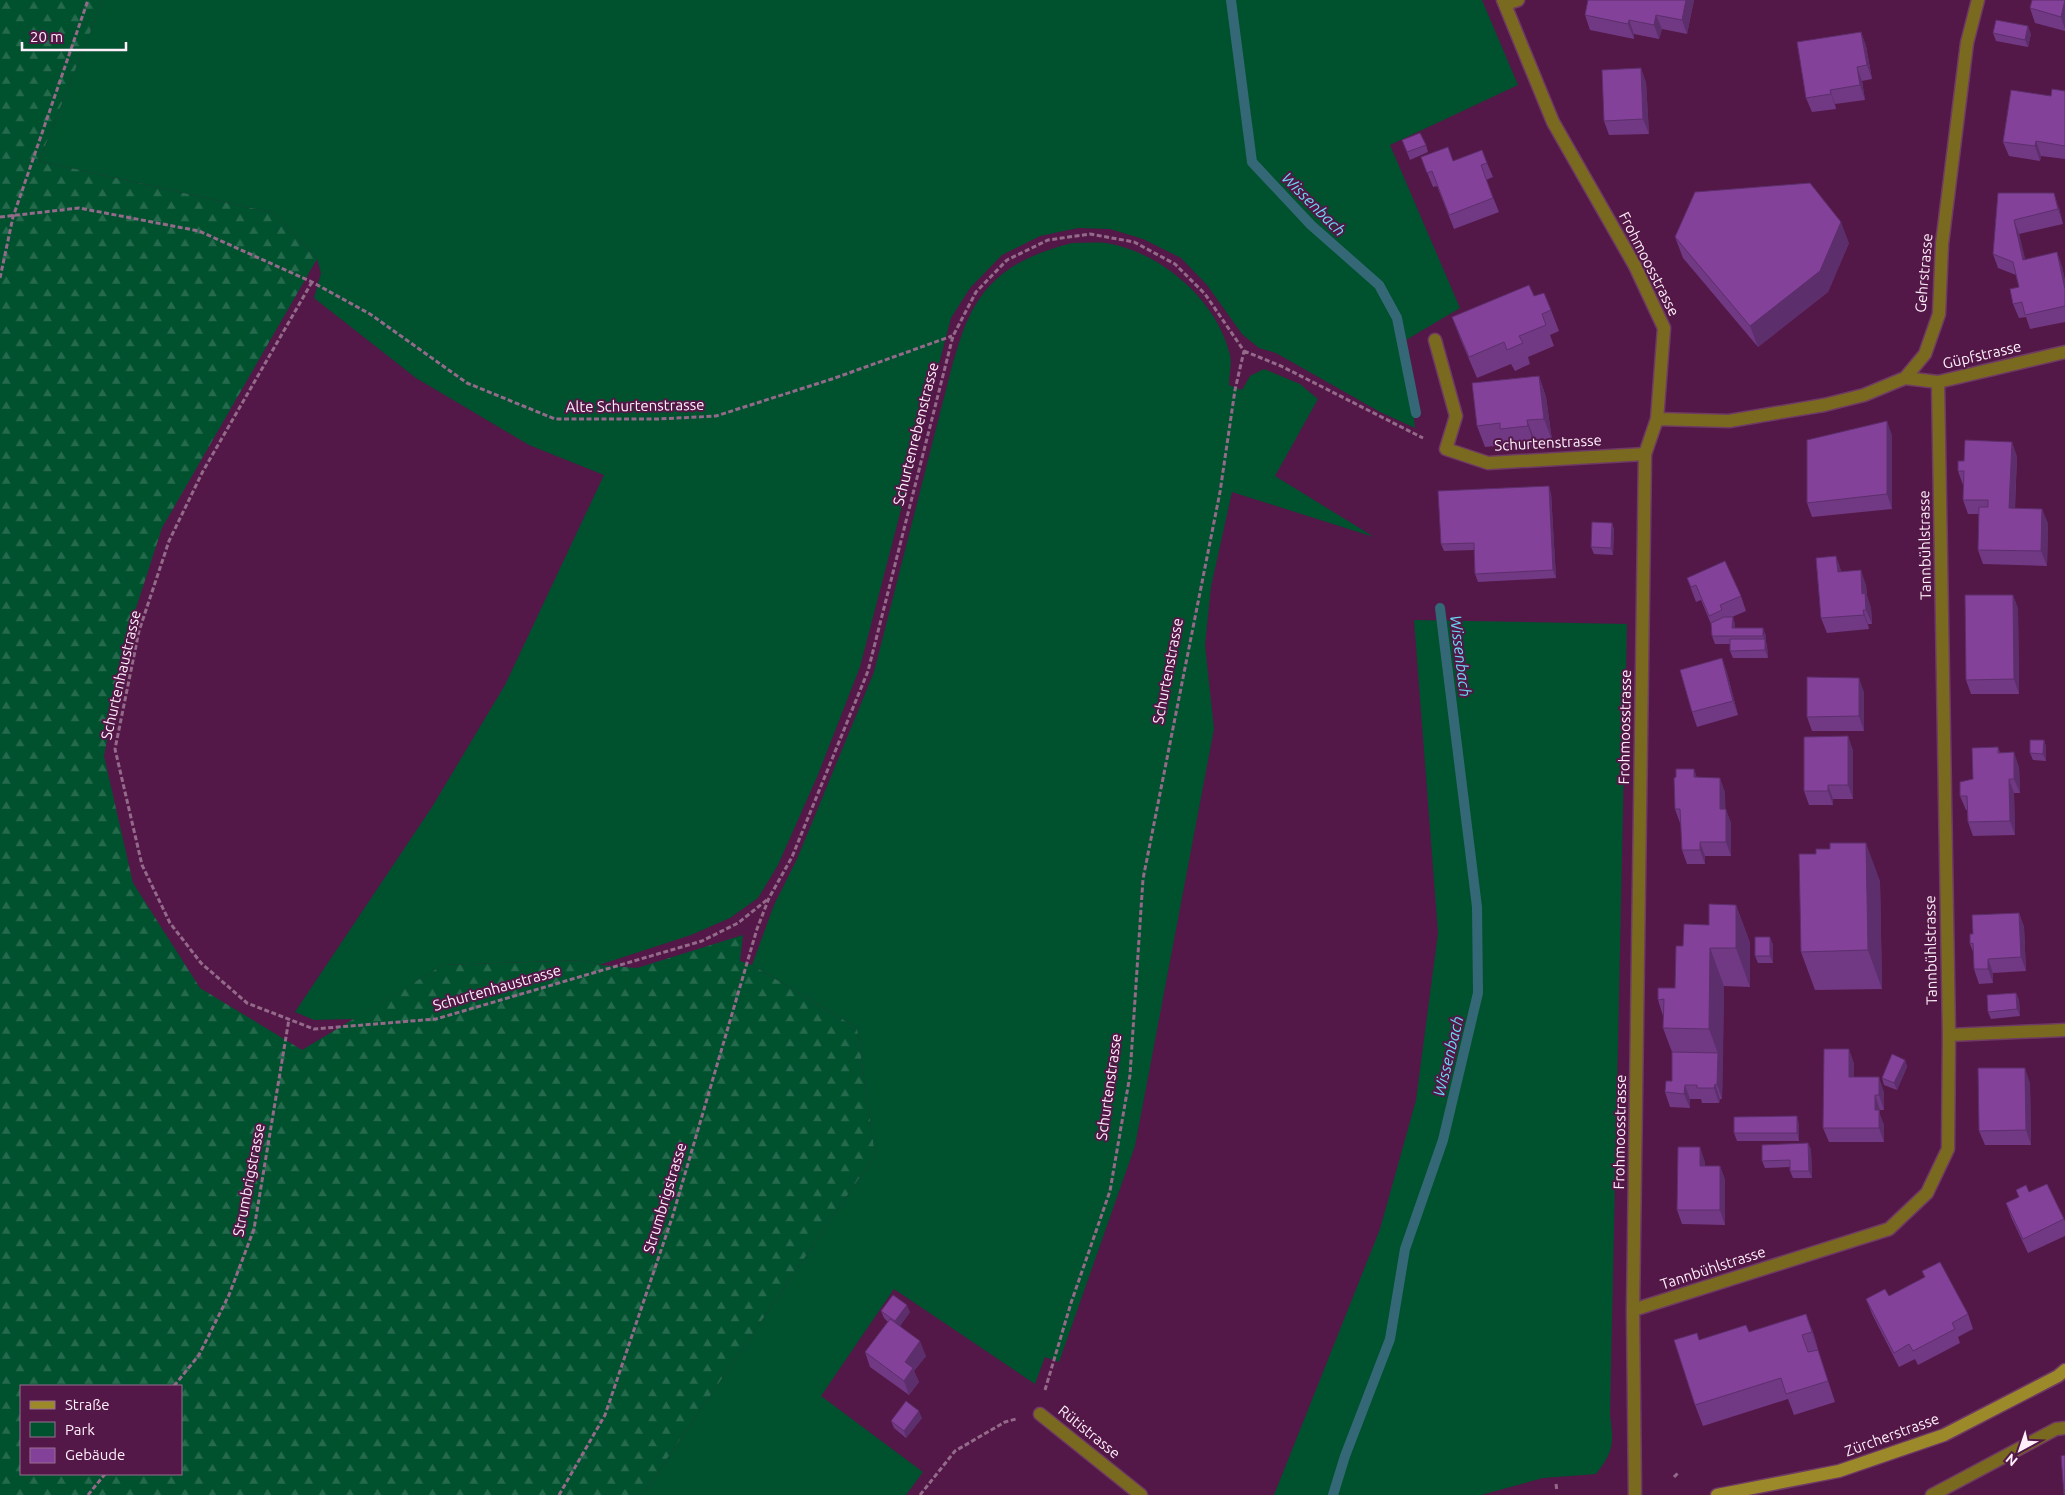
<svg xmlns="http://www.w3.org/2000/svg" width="2065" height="1495" viewBox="0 0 2065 1495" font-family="Ubuntu,sans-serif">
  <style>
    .green { fill: #00512e }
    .forest { fill: url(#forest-firs); fill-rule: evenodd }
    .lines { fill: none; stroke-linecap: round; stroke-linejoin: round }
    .stream { stroke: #346876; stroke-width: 10 }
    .service-casing { stroke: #6f3a64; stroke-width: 15 }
    .minor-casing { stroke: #6f3a64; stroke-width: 15 }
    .secondary-casing { stroke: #6f3a64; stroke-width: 15 }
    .path { stroke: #946a8b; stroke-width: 3; stroke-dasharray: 5 2.5; stroke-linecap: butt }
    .service { stroke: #7a6a20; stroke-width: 12 }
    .minor { stroke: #7a6a20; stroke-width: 12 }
    .secondary { stroke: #9c892a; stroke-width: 12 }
    .wall { fill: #713884 }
    .shaded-wall { fill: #5c2e6b }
    .building { fill: #834199; stroke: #5c2e6b }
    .labels { text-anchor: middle; stroke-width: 4; stroke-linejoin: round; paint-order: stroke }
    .street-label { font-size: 15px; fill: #ffeffa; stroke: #531847 }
    .water-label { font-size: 16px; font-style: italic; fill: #6ad8f4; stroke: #531847 }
  </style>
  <defs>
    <pattern id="forest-firs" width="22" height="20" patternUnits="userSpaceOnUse" patternTransform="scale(1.25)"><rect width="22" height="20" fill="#00512e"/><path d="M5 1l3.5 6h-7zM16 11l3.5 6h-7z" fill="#266a4d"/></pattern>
  </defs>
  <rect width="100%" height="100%" fill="#531847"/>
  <path class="green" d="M103,0H1482L1518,85L1390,145L1460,308L1406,340L1415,428L1380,412L1276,353L1259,348L1242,334L1207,285L1181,258L1143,239L1110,229L1078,228L1040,236L1002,255L970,288L951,318L860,667L817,777L778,865L758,898L730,918L691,935L599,965L584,960L443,965L354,1019L314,1020L295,1012L432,807L505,685L604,475L529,445L416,378L314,298L321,273L317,259L274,213L39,161Z
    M1072,243C1083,243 1095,242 1106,243C1161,252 1217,300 1230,355C1232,364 1229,376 1229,385L1242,390L1250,376L1264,369L1300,384L1318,399L1275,476L1374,537L1232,492L1211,587L1205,645L1214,729L1135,1146L1059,1362L1045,1357L1035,1384L894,1289L821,1396L923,1472L906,1495H642L875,1155L857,1028L752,965L774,905L797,859L874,672L953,362C958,347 962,331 969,317C990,272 1026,255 1072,243Z
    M1414,620L1627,624L1610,1415C1614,1443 1614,1451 1596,1474L1543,1478L1481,1495H1274L1380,1229L1416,1100L1438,933Z"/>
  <path class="forest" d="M0,0H103L39,161L274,213L317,259L162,528L127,636L104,756L133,883L200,988L302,1050L443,965L584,960L599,965L637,968L743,935L740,961L752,965L857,1028L875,1155L642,1495H0ZM21,1386H181V1474H21Z"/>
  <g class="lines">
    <path class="stream" d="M1231,0L1252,162L1311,225L1379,285L1397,318L1416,413
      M1333,1495L1345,1456L1390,1339L1405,1249L1443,1140L1478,993L1477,907L1440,608"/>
    <defs>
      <path id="service" d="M1435,340L1456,416L1446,449L1488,463L1645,454
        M1905,378L1938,382L2065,352
        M1949,1035L2065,1030"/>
      <path id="minor" d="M1503,0L1553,122L1635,266L1664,328L1657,419L1645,454L1633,1310L1635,1495
        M1505,4L1518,0
        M1657,419L1729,421L1824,405L1864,395L1905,378L1925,354L1939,314L1942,244L1967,43L1978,0
        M1633,1310L1889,1229L1927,1193L1948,1149L1949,1035L1938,382
        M1040,1414L1141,1495
        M1932,1495L2056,1429L2065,1428"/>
      <path id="secondary" d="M1717,1495L1839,1471L1944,1435L2058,1376L2065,1370"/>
    </defs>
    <use href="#service" class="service-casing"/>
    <use href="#minor" class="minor-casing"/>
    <use href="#secondary" class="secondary-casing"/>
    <path class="path" d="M0,217L79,208L199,231L312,282L370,314L467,383L555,419H658L716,416L832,379L952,336
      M0,278L13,217L88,0
      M312,282L203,471L169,541L139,631L115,749L142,865L170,923L201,963L247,1003L314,1029L436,1019L702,941L738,923L768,899
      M1244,351L1281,366L1423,438
      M174,1386L199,1355L229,1295L254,1229L289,1019
      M1045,1390L1071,1303L1110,1191L1130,1075L1143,879L1220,492L1235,390L1244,351
      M1674,1477L1678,1473
      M1556,1484L1557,1491
      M88,1495L105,1474
      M559,1495L605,1415L672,1218L757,929L769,898L792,857L868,671L953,336L976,292L1007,260L1048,240L1090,234L1134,242L1175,264L1205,294L1244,351
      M920,1495L955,1451L1005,1422L1016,1419"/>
    <use href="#service" class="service"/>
    <use href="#minor" class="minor"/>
    <use href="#secondary" class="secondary"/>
  </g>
  <path class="wall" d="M1588,0H1694L1687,34L1662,29L1659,39L1634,34V39L1590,30L1585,15Z
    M2065,0V31L2035,23L2030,8Z
    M1861,32L1866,46L1872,79L1862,81L1865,100L1835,104L1836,109L1812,112L1806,98Z
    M1993,33L2031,34L2028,47L1996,41Z
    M1646,82L1649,134L1609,135L1604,121Z
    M2065,91V159L2041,156L2040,161L2009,156L2003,142L2051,96Z
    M1402,140L1426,145L1428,152L1410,160Z
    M1421,157L1453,161L1487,163L1493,177L1486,180L1499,212L1454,229L1437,186L1433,187Z
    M1998,193L2059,208L2063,224L2019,234L2025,260L2057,252L2062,267L2065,280V322L2030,329L2026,317L2019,318L2013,304L2019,287L2016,275L1998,268L1993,254Z
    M1675,237L1849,243L1828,292L1758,347L1683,258Z
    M1534,296L1551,310L1559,331L1550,335L1554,346L1528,357L1530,364L1515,371L1511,364L1477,378L1460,338L1452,317Z
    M1539,376L1546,397L1552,440L1535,441V447L1508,450L1506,445L1485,447L1477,426Z
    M1892,435V509L1812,517L1807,503Z
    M2017,456L2015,509L2048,523L2047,566L1983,564L1978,550L1979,514H1968L1963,500V485L1958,471L1964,461Z
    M1551,493L1556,578L1478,582L1475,574L1474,550L1444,551L1441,544Z
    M1612,523L1614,530L1613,555L1594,554L1591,547Z
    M1836,556L1841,572L1866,585L1867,596L1871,608L1872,624H1868L1869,629L1827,633L1821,618Z
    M1687,578L1741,596L1746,611L1732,617L1735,624V628L1766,635V642L1767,646L1768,658H1733L1730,651V644H1715L1712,636L1711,624L1701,600L1696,602Z
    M2013,595L2018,609L2019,694H1971L1966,680Z
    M1722,658L1727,673L1738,715L1697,727L1692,712Z
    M1864,692V731H1812L1807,717Z
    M1848,736L1853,751V799H1833V805H1809L1804,791Z
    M2044,740L2046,747V761L2033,760L2030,753Z
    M1998,747L2000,753L2019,767L2020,793H2014L2015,835L1973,836L1968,822L1967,810H1966L1960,796L1973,779Z
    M1697,777L1725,792V809L1731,823V856H1705V864H1687L1682,850L1681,824L1680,823L1675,809Z
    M1880,881L1882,989L1815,990L1801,952Z
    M1736,905L1750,943V987L1724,986L1722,1099H1720L1719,1103H1702L1701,1099H1690V1108L1670,1107L1665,1092L1672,1081V1052L1663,1028V1016L1658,1000L1675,988L1683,946L1709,925Z
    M2019,913L2024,927L2026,971L1993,973V983L1979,984L1974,969V954L1970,944L1973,934Z
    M1773,944V963H1758L1755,956Z
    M2016,993L2019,1000L2020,1016L1991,1019L1988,1012Z
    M1905,1060L1907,1067L1897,1090L1884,1085L1882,1078Z
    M1854,1063V1077L1884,1092V1110H1880V1115L1884,1125V1142H1829L1823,1128Z
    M2030,1083L2031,1145H1985L1979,1131Z
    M1799,1124V1141H1737L1734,1133Z
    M1808,1143L1811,1150L1812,1178H1793L1790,1171V1167L1765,1168L1762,1161Z
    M1705,1162V1166H1720L1725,1180V1225L1682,1224L1677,1210Z
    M2047,1184L2065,1221V1236L2028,1253L2011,1217L2006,1203Z
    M1922,1271L1968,1314L1973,1329L1958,1337L1960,1343L1918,1365L1915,1359L1899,1367L1872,1314L1866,1299L1889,1296L1925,1277Z
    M881,1311L910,1312L900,1326L926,1356L914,1371L919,1382L909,1395L870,1367L865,1352L888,1322L884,1318Z
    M1806,1314L1814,1335L1819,1353L1835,1402L1794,1415L1788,1399L1703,1426L1695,1405L1697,1333L1699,1340L1749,1332Z
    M922,1418L906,1438L894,1428L891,1421Z"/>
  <path class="shaded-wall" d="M1686,0H1694L1687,34L1682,20Z
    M2065,2V29L2061,17Z
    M1656,15L1662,29L1659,39L1654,25Z
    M1629,20L1634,34V39L1628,24Z
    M2028,26L2031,34L2028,47L2025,40Z
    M1861,32L1866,46L1872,79L1867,65Z
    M1857,67L1862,81L1865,100L1860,85Z
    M1641,68L1646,82L1649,134L1643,119Z
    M1830,90L1835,104L1836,109L1831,94Z
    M2036,141L2041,156L2040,161L2035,146Z
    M2054,193L2059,208L2063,224L2058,209Z
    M2014,220L2019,234L2029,274L2023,260Z
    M1841,222L1849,243L1828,292L1758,347L1750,326Z
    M2057,252L2062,267L2065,280V289Z
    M1539,376L1546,397L1552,440L1544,419Z
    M1527,420L1535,441V447L1528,426Z
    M1887,421L1892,435V509L1887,494Z
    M2012,442L2017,456L2014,523L2009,508Z
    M1549,486L1551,493L1556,578L1553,570Z
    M2042,509L2048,523L2047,566L2041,551Z
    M1612,523L1614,530L1613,555L1611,548Z
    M1836,556L1841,570L1843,586L1838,572Z
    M1861,570L1866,585L1867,596L1871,608L1872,624L1866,610L1862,594Z
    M2013,595L2018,609L2019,694L2014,679Z
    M1863,610L1868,624L1869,629L1864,615Z
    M1733,617L1735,624V635L1732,628Z
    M1763,628L1766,635V642L1767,646L1768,658L1765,650Z
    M1722,658L1727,673L1738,715L1733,701Z
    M1859,678L1864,692V731L1859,716Z
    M1848,736L1853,751V799L1848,785Z
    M2044,740L2046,747V761L2043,754Z
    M2014,752L2019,767L2020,793L2014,779Z
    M1694,769L1699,783L1694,777Z
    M1720,778L1725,792L1726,823L1720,809Z
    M2009,779L2014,793L2015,835L2010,821Z
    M1828,785L1833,799V805L1828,791Z
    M1726,809L1731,823V856L1726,842Z
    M1700,842L1705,856V864L1700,850Z
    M1866,843L1880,881L1882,989L1868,950Z
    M1736,905L1750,943V987L1736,948Z
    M2019,913L2024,927L2026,971L2021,957Z
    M1770,937L1773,944V963L1770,956Z
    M1710,948L1724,986L1723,1067L1709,1029Z
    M1988,959L1993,973V983L1988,969Z
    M2016,993L2019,1000L2020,1016L2017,1009Z
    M1849,1049L1854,1063V1092L1849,1077Z
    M1718,1053L1723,1067L1722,1099L1717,1085Z
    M1905,1060L1907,1067L1897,1090L1894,1083Z
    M2025,1068L2030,1083L2031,1145L2026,1130Z
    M1879,1077L1884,1092V1110L1879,1095Z
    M1715,1084L1720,1099L1719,1103L1714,1088Z
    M1685,1085L1690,1099V1108L1684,1094Z
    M1875,1095L1880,1110V1115L1884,1125V1142L1879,1128L1875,1110Z
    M1797,1116L1799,1124V1141L1797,1133Z
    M1808,1143L1811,1150L1812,1178L1809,1171Z
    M1700,1147L1705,1162V1180L1700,1166Z
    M1720,1166L1725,1180V1225L1720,1210Z
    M907,1305L910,1312L898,1329L895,1321Z
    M1806,1314L1814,1335L1819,1353Z
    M920,1341L926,1356L914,1371L919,1382L909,1395L904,1381L905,1362Z
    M919,1411L922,1418L906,1438L904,1431Z"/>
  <path class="building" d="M1588,0H1686L1682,20L1656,15L1654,25L1629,20L1628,24L1585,15Z
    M2032,0H2065L2061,17L2030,8Z
    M1996,20L2028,26L2025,40L1993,33Z
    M1861,32L1867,65L1857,67L1860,85L1830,90L1831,94L1806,98L1797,42Z
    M1641,68L1643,119L1604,121L1602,70Z
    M2052,89L2065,91V146L2036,141L2035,146L2003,142L2011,90L2051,96Z
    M1420,133L1426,145L1407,152L1402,140Z
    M1448,147L1453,161L1482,150L1487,163L1481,165L1493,198L1449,215L1432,171L1427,173L1421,157Z
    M1810,183L1841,222L1820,271L1750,326L1675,237L1695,192Z
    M1998,193H2054L2058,209L2014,220L2023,260L2057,252L2065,289V306L2025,315L2022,302L2013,304L2010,289L2019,287L2013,262L1993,254Z
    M1529,285L1534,296L1544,293L1551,310L1542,314L1546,325L1519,336L1523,343L1507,350L1504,342L1469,357L1452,317Z
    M1539,376L1544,419L1527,420L1528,426L1500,429V423L1477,426L1472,383Z
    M1887,421V494L1807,503V440Z
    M1965,440L2012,442L2009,508L2042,509L2041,551L1978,550L1979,507H1988V500H1963L1964,471H1958V461H1964Z
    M1549,486L1553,570L1475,574L1474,543L1441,544L1438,491Z
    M1592,522L1612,523L1611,548L1591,547Z
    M1836,556L1838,572L1861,570L1862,594L1865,593L1866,610H1863L1864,615L1821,618L1816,558Z
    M1725,561L1741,596L1720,605L1722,610L1709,616L1696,585L1691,587L1687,578Z
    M1965,595H2013L2014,679L1966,680Z
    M1724,617H1733L1732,628H1763V636H1712L1711,623Z
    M1730,639H1765V650L1730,651Z
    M1722,658L1733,701L1692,712L1680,670Z
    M1807,677L1859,678V716L1807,717Z
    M1848,736V785H1828V791H1804V737Z
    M2030,740H2044L2043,754L2030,753Z
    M1998,747V753L2014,752V779H2009L2010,821L1968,822L1967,796H1960V782L1973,779L1972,748Z
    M1676,769H1694V777L1720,778V809H1726V842H1700V850H1682L1680,809H1675L1674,778L1676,777Z
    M1830,843H1866L1868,950L1801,952L1799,854H1816V849H1830Z
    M1709,904L1736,905V948H1710L1709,1029L1663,1028L1664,999L1658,1000V988H1675L1676,946H1683L1684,924L1709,925Z
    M2019,913L2021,957L1988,959V969H1974L1973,943L1970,944V934H1973L1972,915Z
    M1755,937H1770V956H1755Z
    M2016,993L2017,1009L1988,1012L1987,995Z
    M1824,1049H1849V1077H1879V1095H1875V1110H1879V1128H1823Z
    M1672,1052L1718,1053L1717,1085L1715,1084L1714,1088H1697V1085H1685L1684,1094L1665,1092L1666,1081H1672Z
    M1892,1054L1905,1060L1894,1083L1882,1078Z
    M1978,1068H2025L2026,1130L1979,1131Z
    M1797,1116V1133H1734V1117Z
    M1808,1143L1809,1171H1790V1160L1762,1161V1145Z
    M1678,1147H1700V1166H1720V1210H1677Z
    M2047,1184L2064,1219L2023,1239L2006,1203L2019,1197L2016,1190L2026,1185L2029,1192Z
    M1940,1262L1968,1314L1952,1323L1955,1329L1913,1351L1909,1344L1894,1353L1866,1299L1885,1289L1889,1296L1925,1277L1922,1271Z
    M893,1295L907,1305L895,1321L881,1311Z
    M1806,1314L1812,1332L1802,1335L1808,1352L1818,1350L1828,1381L1786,1394L1781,1378L1695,1405L1674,1340L1697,1333L1699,1340L1746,1325L1749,1332Z
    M890,1319L920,1341L905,1362L913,1368L904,1381L865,1352Z
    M906,1401L919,1411L904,1431L891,1421Z
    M2065,1455V1494L2064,1495L2061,1456Z"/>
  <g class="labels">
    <g class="street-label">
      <text transform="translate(1649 264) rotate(63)" y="5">Frohmoosstrasse</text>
      <text transform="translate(1924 273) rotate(-85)" y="5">Gehrstrasse</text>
      <text transform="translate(1982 355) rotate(-13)" y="5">Güpfstrasse</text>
      <text transform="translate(635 406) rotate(-1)" y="5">Alte Schurtenstrasse</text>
      <text transform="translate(916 434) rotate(-76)" y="5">Schurtenrebenstrasse</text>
      <text transform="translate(1548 443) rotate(-3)" y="5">Schurtenstrasse</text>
      <text transform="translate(1925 545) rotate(-91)" y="5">Tannbühlstrasse</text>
      <text transform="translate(1168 671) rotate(-79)" y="5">Schurtenstrasse</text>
      <text transform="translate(121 675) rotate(-77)" y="5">Schurtenhaustrasse</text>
      <text transform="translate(1625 727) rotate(-89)" y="5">Frohmoosstrasse</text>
      <text transform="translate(1931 950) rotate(-91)" y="5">Tannbühlstrasse</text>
      <text transform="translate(497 988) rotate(-16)" y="5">Schurtenhaustrasse</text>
      <text transform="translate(1109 1087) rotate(-82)" y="5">Schurtenstrasse</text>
      <text transform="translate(1620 1132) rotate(-89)" y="5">Frohmoosstrasse</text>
      <text transform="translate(249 1180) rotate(-79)" y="5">Strumbrigstrasse</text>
      <text transform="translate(665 1198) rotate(-73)" y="5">Strumbrigstrasse</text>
      <text transform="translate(1713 1268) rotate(-18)" y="5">Tannbühlstrasse</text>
      <text transform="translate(1089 1432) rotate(39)" y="5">Rütistrasse</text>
      <text transform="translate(1892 1435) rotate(-20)" y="5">Zürcherstrasse</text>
    </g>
    <g class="water-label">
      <text transform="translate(1314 204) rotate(45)" y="6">Wissenbach</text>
      <text transform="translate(1461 656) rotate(83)" y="6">Wissenbach</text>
      <text transform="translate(1448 1056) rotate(-76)" y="6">Wissenbach</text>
    </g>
  </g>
  <rect x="20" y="1385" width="162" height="90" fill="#531847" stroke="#986e8f"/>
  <rect x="30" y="1401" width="25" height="8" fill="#9c892a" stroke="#986e8f"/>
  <text x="65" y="1410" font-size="15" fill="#ffeffa">Straße</text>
  <rect x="30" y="1422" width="25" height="15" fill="#00512e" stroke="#986e8f"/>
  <text x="65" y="1435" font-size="15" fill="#ffeffa">Park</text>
  <rect x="30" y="1448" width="25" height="15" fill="#834199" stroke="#986e8f"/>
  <text x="65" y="1460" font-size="15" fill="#ffeffa">Gebäude</text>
  <g transform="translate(2020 1450) rotate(220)" stroke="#531847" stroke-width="4" paint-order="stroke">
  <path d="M0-4L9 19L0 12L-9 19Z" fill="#ffeffa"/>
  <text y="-8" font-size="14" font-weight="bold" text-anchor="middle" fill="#ffeffa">N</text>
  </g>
  <path d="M22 42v8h104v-8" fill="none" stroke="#ffeffa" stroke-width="2.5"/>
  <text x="30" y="42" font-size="15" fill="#ffeffa" stroke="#531847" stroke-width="4" paint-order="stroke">20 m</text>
</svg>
